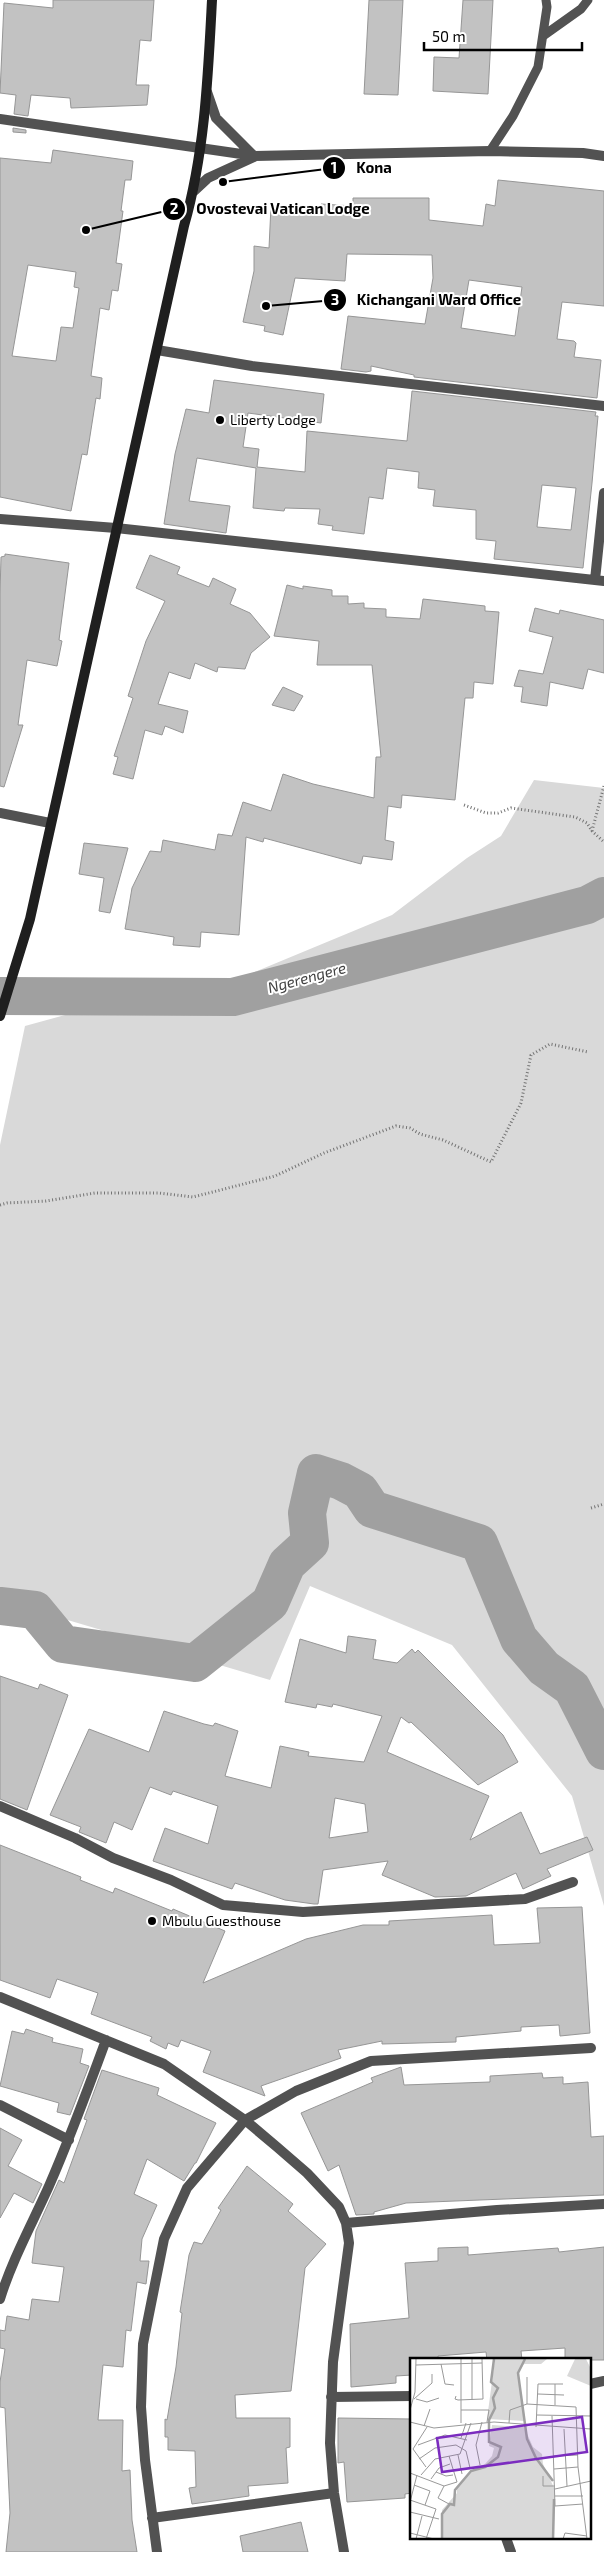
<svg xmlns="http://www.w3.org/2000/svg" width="604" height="2552" viewBox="0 0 604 2552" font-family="'Exo 2',sans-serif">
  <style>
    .green { fill: #d9d9d9 }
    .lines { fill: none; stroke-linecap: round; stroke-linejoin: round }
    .river { stroke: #a0a0a0; stroke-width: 38 }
    .building { fill: #c2c2c2; stroke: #969696; fill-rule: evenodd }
    .path { stroke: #747474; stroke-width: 3; stroke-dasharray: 1 2.5; stroke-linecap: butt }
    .lane { stroke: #525252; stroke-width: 9 }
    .street { stroke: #525252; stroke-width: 10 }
    .secondary { stroke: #1f1f1f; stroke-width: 10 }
    .poi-dot { fill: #000; stroke: #fff; stroke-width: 2 }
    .labels { text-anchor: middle; stroke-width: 4; stroke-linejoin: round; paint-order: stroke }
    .poi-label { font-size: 14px; fill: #000; stroke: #fff; text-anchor: start }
    .water-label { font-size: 15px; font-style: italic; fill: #414141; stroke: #fff }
    .inset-river { fill: none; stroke: #a0a0a0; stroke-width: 2.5 }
    .inset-road { fill: none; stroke: #999; stroke-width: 1 }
    .view { fill: #7b2cbf; fill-opacity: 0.15; stroke: #7b2cbf; stroke-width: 2.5 }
    .inset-edge { fill: none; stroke: #000; stroke-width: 2.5 }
    .leader { fill: none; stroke: #000; stroke-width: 2 }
    .callout-dot { fill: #000; stroke: #fff; stroke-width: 2 }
    .mark-label { font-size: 15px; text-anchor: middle; font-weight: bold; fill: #fff }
    .callout-label { font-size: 15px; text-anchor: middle; font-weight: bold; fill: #000; stroke: #fff; stroke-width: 4; stroke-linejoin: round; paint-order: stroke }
  </style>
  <rect width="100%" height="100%" fill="#fff"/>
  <path class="green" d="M534,780L604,788V1906L572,1796L452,1645L310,1586L270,1680L0,1600V1145L25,1026L76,1012L197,996L392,915L467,858L501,836Z"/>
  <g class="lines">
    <path class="river" d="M0,996L233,997L587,905L604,896
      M0,1606L35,1610L63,1644L195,1663L270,1603L287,1564L310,1543L307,1513L316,1473L341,1481L360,1491L372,1509L479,1543L519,1639L544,1668L572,1688L604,1751"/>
  </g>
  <path class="building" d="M53,0H154L151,41L140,40L136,85H149L147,105L71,108L70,98L31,95L28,116L14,114L16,95L0,93L4,3L53,8Z
    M369,0H403L398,95L364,94Z
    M463,0H493L488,94L433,91L434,57L459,58Z
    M13,128L26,130V133L13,132Z
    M53,150L133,161L131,180H125L121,211H123L116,263L122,264L118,291L112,290L109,310L100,308L91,376L102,378L100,399L96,398L87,455L82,454L71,511L0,497V158L51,163ZM28,265L76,272L74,287L79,288L73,328L61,327L56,361L12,356Z
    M498,180L604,191V306L562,302L557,339L574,341L576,343L574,357L601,360L597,398L414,377V375L371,366V371L366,372L341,369L348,316L425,324L433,278L432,255L347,254L345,281L295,278L283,335L264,331L265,326L243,322L254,271V246L269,248L271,206L321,209V204L353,206V198H429V220L483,226L486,204L495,206ZM469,280L522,287L515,336L461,328Z
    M214,380L324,394L321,423L248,413L243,447L259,449L257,467L305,472L307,431L407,441L412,391L596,412L595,416H598L592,483L583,568L494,559L496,541L476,539V510L433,506L435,490L418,488L419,472L387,468L383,499L369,497L364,534L332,530L333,526L318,524L320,509L285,508L284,511L253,508L256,468L197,458L189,501L230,506L226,533L164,524L175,454L186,409L209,413ZM542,485L576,488L571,530L537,527Z
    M5,554L69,563L59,640L62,641L57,666L27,660L18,725H23L4,787L0,786V593L1,557L5,556Z
    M150,555L180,567L177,574L209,587L213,578L236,589L230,604L250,613L270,637L251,653L245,669L218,667L217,672L195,663L190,679L169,672L158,704L188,711L183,733L165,726L162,735L145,730L133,779L113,774L118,757L114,756L133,698L128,696L146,641L165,601L136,588Z
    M287,585L303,589V586L332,590V596H348V604L364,603V608L386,609V617L420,619L423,599L485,606V611L499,612L493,684L474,682L473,698H465L455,800L402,795L401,808L388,806L385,840L394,842L392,860L363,856L361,864L264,838L263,842L246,837L239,935L201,932L200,947L173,945L174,937L125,929L132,888L150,851L161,852L163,840L215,850L218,834L232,836L243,802L271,811L283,774L313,784L374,798L376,757H381L372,665H317L319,641L274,636Z
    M535,608L559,614L560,610L604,620V673L588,669L583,689L550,682L547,706L521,702L523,687L514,686L519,670L543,674L553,637L529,631Z
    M283,687L303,696L294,711L272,705Z
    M84,843L128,848L110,913L99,911L104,878L79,874Z
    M348,1636L376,1640L373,1659L397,1663L412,1649L415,1653L418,1650L503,1735L518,1762L478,1785L411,1722L409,1723L401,1717L387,1752L489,1796L470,1840L521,1812L540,1854L587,1837L593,1850L547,1869L551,1876L523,1889L516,1873L466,1896L435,1897L382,1875L388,1861L323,1870L318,1904H314L285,1900L235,1883L232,1889L153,1861L165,1828L208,1844L218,1806L173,1791L171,1795L150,1787L132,1830L114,1822L106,1843L79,1832L81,1827L50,1815L89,1729L149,1752L164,1711L204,1724L213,1726L215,1723L238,1731L225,1776L271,1788L280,1746L309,1752L308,1756L364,1762L382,1716L333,1704L332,1707L317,1704L316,1708L285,1702L300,1639L346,1653ZM335,1798L365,1804L368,1832L329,1838Z
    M0,1676L38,1689L40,1684L68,1695L27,1810L0,1799Z
    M0,1845L81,1877L80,1880L113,1893L115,1888L172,1911L173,1909L225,1931L203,1983L306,1939L363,1925H389V1921L492,1915L494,1945L540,1943L537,1908L582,1907L590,2033L560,2036L559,2025L521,2027V2031L456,2037V2042L382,2044V2041L338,2050L341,2058L261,2086L265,2096L203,2072L211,2051L181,2040L178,2047L168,2043L166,2049L150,2041L152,2037L91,2014L98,1993L57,1979L50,1998L0,1980Z
    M26,2029L53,2038L52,2042L83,2049L80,2063L89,2066L70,2115L57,2112L59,2103L0,2086L12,2031L24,2034Z
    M401,2067L404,2085L490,2082V2076L542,2073L543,2078L563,2077V2084L588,2082L591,2137L604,2136V2195L406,2203L374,2212V2214L356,2215L339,2165L328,2171L301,2113L373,2082L371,2078Z
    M102,2070L159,2088L157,2095L216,2123L196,2163H195L184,2181L147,2159L134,2194L157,2205L142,2239L140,2261H149L146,2284L137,2282L131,2331L126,2330L123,2367L103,2365L98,2420H123L122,2471L130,2470L132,2520L137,2552H6L10,2513L5,2408L0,2407V2382L5,2349L0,2348V2330L5,2331L7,2316L29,2320L32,2299L59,2302L64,2267L32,2263L36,2231L59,2180L64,2183L87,2120L84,2119Z
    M0,2128L22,2140L8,2166L42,2184L33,2203L14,2193L0,2218Z
    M247,2166L293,2204L288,2211L326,2244L305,2268L291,2391L235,2395L236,2418H290V2447L286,2448L288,2483L248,2486L249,2496L192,2504L189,2488L196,2487L195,2451L168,2450V2437H165V2419L167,2420L176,2367L182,2313L180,2312L189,2255L194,2242L202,2244L221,2210L218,2208Z
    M468,2247V2255L558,2248L559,2252L604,2247V2360H565V2348L521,2351L522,2360H487L486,2352L438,2356V2360H412V2375L396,2376V2383L351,2387L350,2324L409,2318L405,2263L438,2261V2248Z
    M338,2418L412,2419V2493L405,2494V2498L347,2502L344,2462L338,2463Z
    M301,2522L308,2552H243L240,2536Z"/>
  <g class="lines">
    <path class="path" d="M464,805L486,813H498L511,808L575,817L587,823L592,831L604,842
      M592,831L604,786
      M0,1205L7,1203L46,1201L95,1193H159L193,1197L275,1176L324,1153L396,1126L410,1128L420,1134L443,1140L491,1162L521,1103L531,1055L550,1044L588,1052
      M591,1508L604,1504"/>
    <path class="lane" d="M543,36L581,9L588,0
      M490,151L513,116L538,67L547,7L546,0"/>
    <path class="street" d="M207,92L216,118L254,156
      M0,119L255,156L490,151L583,153L604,156
      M194,191L208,178L254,157
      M157,350L252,366L604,406
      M0,519L116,528L604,581
      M595,580L604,493
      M0,813L50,823
      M0,1806L75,1838L113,1858L171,1880L223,1905L303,1912L525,1899L573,1882
      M0,1997L164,2064L245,2120L277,2147L307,2173L339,2207L346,2223L349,2243L333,2362L330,2443L334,2493L344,2552
      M0,2105L69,2140
      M346,2223L497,2210L604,2204
      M0,2299C12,2260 32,2224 49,2186C70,2138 88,2089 106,2040
      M590,2384L604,2381
      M331,2397L412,2396
      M152,2518L334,2493
      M506,2538L511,2552
      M157,2552L145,2460L141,2407L143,2344L164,2239L187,2188L245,2120L296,2091L371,2061L591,2048"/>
    <path class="secondary" d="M0,1016L30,919L184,226C205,152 208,76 212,0"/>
  </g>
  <g class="poi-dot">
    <circle cx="220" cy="420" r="5"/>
    <circle cx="152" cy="1921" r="5"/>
  </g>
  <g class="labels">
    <g class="poi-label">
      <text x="230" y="425">Liberty Lodge</text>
      <text x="162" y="1926">Mbulu Guesthouse</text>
    </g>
    <g class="water-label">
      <text transform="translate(307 978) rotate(-15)" y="5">Ngerengere</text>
    </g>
  </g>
  <g transform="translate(410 2358)">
    <rect width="181" height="181" fill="#fff"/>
    <path d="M85,1H137L131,6H114L108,15L115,63L77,61ZM165,1H176L181,11V28L157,18ZM82,67L114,69L123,89L132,96L133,106L145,132L144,181H31L32,152L47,135V129L61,113L75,106L82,98L84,90L79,88Z" fill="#d9d9d9"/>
    <path class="inset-river" d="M115,1L108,15L117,81L126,100L143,123M32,181V156L40,146L44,147L45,132L61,113L75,109L88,99L91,89L79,84V62L85,50L83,40L88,30L81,24L84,1M143,181L144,141"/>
    <path class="inset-road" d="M62,1V42M31,6L35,26L44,27M6,7L72,5M117,19V46L166,49L168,109L177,181M128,36L154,37M46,38L45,41L48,42L73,41L72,1M4,41L22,25V16M6,41L17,44L29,40M145,47V26M0,52L5,34L6,1M51,52H79L77,64M127,57L181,58M142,58L145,148L173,146M0,64L24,70L84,64L181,71M51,65V1M99,65L100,52L117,46M14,68L20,51M126,69L128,26H153M154,71L157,128M51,80L56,65M8,87L35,77L57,82M48,97L52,116M144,98L168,97M9,101L25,90L46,87L56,93L60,110M70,107L66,87L72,64M16,109L3,91L17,69M144,111L168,109M26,114L36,118L43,117M0,115L34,128L47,124L39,98M11,117L25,101L50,96L61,65M133,118V128H145M21,121L29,110L40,106M4,127L20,133L15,147M34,128L28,140L39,146M145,131L181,123M145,138H173M0,142L26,151L16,181M0,144L7,117M0,154L29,161M0,175L24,181M6,181L12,158M153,181L155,175L177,178"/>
    <path class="view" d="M172,59L177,94L32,114L27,80Z"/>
    <rect width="181" height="181" class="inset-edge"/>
  </g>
  <path class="leader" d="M223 182L334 168M86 230L174 209M266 306L335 300"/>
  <g class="callout-dot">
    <circle cx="223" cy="182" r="5"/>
    <circle cx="86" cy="230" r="5"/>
    <circle cx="266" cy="306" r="5"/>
    <circle cx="334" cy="168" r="12"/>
    <circle cx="174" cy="209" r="12"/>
    <circle cx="335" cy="300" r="12"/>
  </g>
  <g class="mark-label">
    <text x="334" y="173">1</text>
    <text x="174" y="214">2</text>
    <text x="335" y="305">3</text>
  </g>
  <g class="callout-label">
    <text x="374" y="173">Kona</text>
    <text x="283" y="214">Ovostevai Vatican Lodge</text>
    <text x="439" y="305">Kichangani Ward Office</text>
  </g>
  <path d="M424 42v8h158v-8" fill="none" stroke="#000000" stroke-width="2.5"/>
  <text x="432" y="42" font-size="15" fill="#000000" stroke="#ffffff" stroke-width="4" paint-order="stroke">50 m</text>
</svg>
